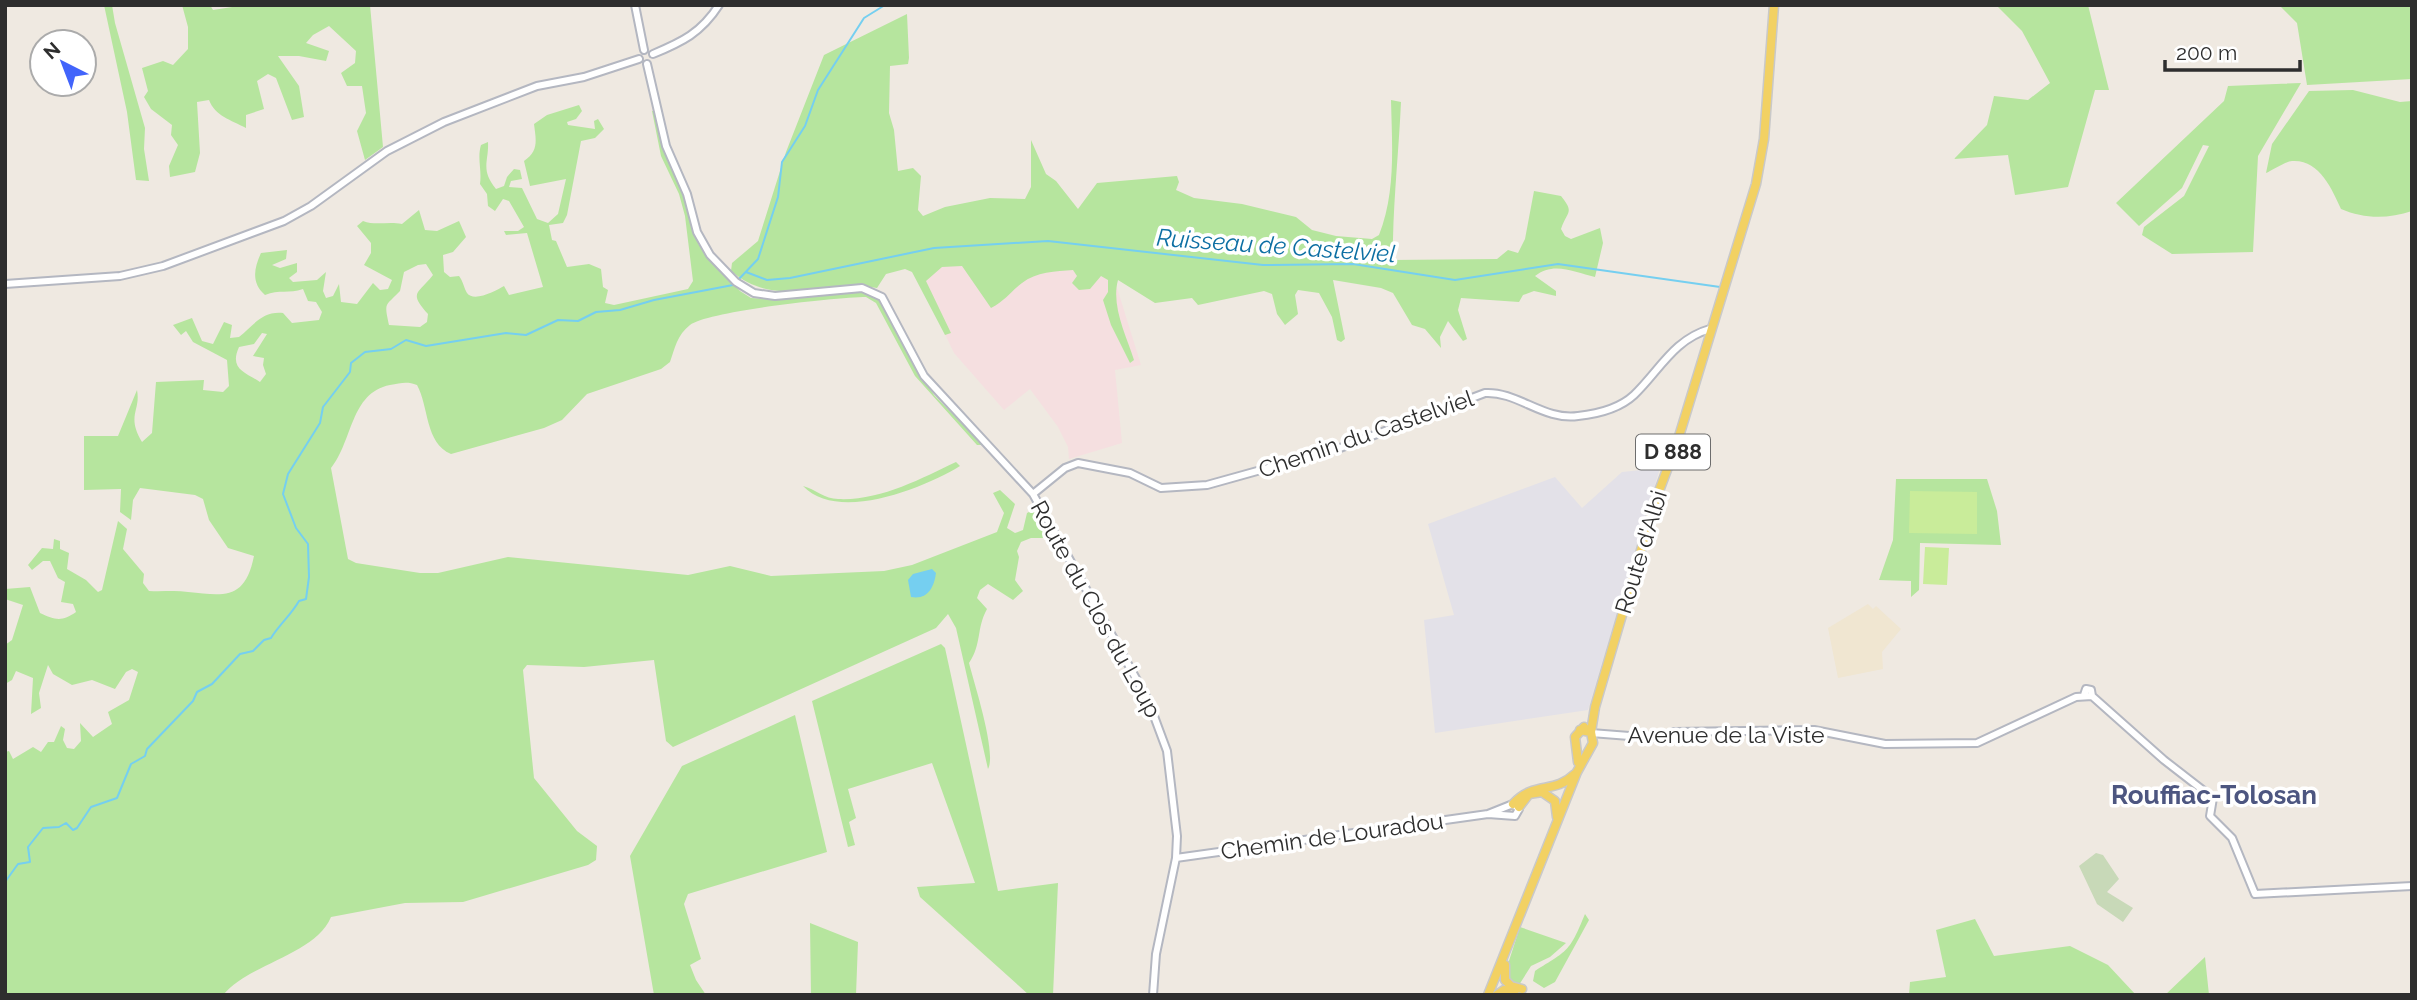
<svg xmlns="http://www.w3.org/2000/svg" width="2417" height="1000" viewBox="0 0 2417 1000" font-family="Raleway,sans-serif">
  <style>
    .industrial { fill: #e3e1e8 }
    .education { fill: #f0e6d1 }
    .medical { fill: #f5dfe0 }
    .green { fill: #b6e59e; fill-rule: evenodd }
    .cemetery { fill: #c8d9b8 }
    .pitch { fill: #c9ec9a }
    .water { fill: #75cff0 }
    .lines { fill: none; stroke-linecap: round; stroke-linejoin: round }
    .stream { stroke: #75cff0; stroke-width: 2 }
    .minor-casing { stroke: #b4b7c1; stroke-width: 10 }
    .major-casing { stroke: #c9c9c9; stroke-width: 11 }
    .minor { stroke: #fff; stroke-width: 6 }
    .major { stroke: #f2d163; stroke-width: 8 }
    .labels { text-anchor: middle; stroke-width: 7; stroke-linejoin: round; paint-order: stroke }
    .shield { fill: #fff; stroke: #6d6d6d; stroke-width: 2 }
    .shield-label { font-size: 21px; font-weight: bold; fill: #2e2e2e }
    .street-label { font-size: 23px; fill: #2e2e2e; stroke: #fff }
    .water-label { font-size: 24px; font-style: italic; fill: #0d6fa3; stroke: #fff }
    .quarter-label { font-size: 26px; font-weight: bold; fill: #4d5680; stroke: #fff }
  </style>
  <rect width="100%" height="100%" fill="#efe9e1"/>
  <path class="industrial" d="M1660,468L1588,710L1435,733L1424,620L1454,615L1428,524L1555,477L1582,508L1622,472Z"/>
  <path class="education" d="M1868,604L1873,609L1876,606L1901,629L1882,652L1883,669L1838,678L1828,628Z"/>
  <path class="medical" d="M963,258L1109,262L1141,365L1115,370L1122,443L1069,459L1068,447L1058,427L1030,389L1004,410L954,353L917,276Z"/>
  <path class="green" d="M104,5H112L115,23L145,128L144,149L149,181L136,180L127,112Z
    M182,5H210L213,10L245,5H370L383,147L365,160L357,131L366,113L362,86H347L341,73L355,63L356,51L329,26L313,35L306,43L329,51L326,61L299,56H278L299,86L304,117L292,120L276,78L268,74L257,81L264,109L246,115V128C231,120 215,116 209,100L197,102L200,153L195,172L170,177L169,166L178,145L171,135L172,125L151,109L144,97L148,91L142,68L163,61L173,65L188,49V27Z
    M1996,5H2088L2109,90H2095L2068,187L2015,195L2008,155L1954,159L1987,125L1994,96L2028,100L2050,83L2022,31Z
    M2279,5H2412V79L2307,85L2297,23Z
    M907,14L909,58L908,64L890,66L889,113L894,130L898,171L913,168L921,176L918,210L923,216L945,207L990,198L1025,199L1031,187V140L1046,174L1056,181L1078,209L1097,183L1177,176L1179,182L1176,190L1194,198L1242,204L1296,217L1312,230L1336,236L1372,239L1379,235C1396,192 1392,145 1391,100L1401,102C1399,147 1394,194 1393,239C1393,247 1388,251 1391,260L1497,259L1508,250L1518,253L1525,239L1534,191L1561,196C1575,213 1567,211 1561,229L1565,236L1571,239L1600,228L1603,243L1595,277C1575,272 1553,261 1535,276L1556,291V296L1534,291L1523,295L1519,302L1461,298L1458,310L1467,339L1463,341L1448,321L1440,337L1441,348L1425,329L1412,325L1393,293L1381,288L1333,280L1345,339L1341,342L1337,340L1332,317L1319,293L1298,290L1295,295L1298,314L1285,325L1277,314L1272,294L1264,291L1198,305L1192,298L1155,303L1118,280C1111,306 1126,335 1134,360L1130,363L1111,325L1103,300L1108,292V280L1101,276L1090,289L1079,290L1072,283L1077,276L1073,270C1056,271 1036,272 1022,283C1010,292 1006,300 991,308L962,266L942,267L926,281L951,333L945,335L912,272L905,269L886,274L877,288C822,277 779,311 731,271L732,263L758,241L786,152L824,55Z
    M2301,83L2258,156L2253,252L2172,254L2142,235L2144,227L2184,196L2209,146L2203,145L2182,188L2139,226L2116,203L2224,101L2228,86Z
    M2353,90L2400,102L2412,101V211C2388,219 2364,219 2341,209C2332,189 2319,159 2292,161C2284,162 2273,170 2266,173L2272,144L2309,91Z
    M579,105L582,111L576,119L567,122L568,125L595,129L594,121L598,119L604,129L595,138L581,141L567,215L563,223L549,225L552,240L556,241L567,267L589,264L601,269L603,287L608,290L605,303L614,305L688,289L693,281L685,216L679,194L661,156L652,111H655L699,245L740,291L751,298L767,299L854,288L876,295L934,395L983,445H977L915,376L876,303L866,297C838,297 708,311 690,325C677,335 675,348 670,362L661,369L587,394L562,420L544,428L451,454C425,443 429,407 417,385C407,381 401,383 390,385C350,393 353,441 331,468L348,559L356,563L420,573H438L508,557L688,575L730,566L771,576L884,571L912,565L997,532L1004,513L993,493L1000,490L1015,504L1007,528L1015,533L1023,530L1027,513L1033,510L1050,538H1031L1021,542L1017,551L1019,557L1015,580L1023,591L1013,600L988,584L980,590L977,598L987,609C976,629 982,644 969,663C974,683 997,753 988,769L956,628L948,614L936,628L673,747L666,741L654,660L584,667L527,665L523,670L534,778L577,831L597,846L596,860L588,865L463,902L405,903L331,917C315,955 250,963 223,995H5V752L9,751L13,759L33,747L41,752L48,742H54L61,726L65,729L63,740L67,748L74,749L81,741L80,723L93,737L112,724L108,712L129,700L138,672L132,669L126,672L115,689L92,680L72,685L53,674L48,665L39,693L41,708L31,714L33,678L16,671L12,680L5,684V645L12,640L23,605L5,599V589L30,587L40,613C55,620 62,622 76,612L73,604L61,602L65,582L58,578L50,561H43L32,570L28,565L42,548L53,549L54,539L60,541V549L69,553L67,569L86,580L98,592L102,590L118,521L127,529L123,549L144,574L143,583L149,591C162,592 175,590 188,592C225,596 245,600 254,556L228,548L209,520L203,499L195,495L140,488L133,500L131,520L120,512L121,489L84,490V436H118L137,390C141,411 126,415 142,442L152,433L156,382L204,380L203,390L223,392L229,386L227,360L193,342L186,331L181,335L173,325L192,318L202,341L213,344L224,322L232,325L230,338L239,337C254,325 262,311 283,313L292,323L319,320L322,312L316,302L308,301L303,289C289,294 279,289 265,295C251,283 254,268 261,253L287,250L286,259L272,265L280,268L297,263V272L289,278L293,282L317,280L326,272L323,291L326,298L333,296L339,284L341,302L357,304L373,283L380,290L388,289L392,280L364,265L371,253V243L357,226L363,221C376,226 388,221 402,224L419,210L425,230L437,231L459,221L466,237L453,252L443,255L444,272L450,277L459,276C463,281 464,288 467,293C474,303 497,290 504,286L509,295L543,287L527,233L506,235L504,231H518L524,227L509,201L503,199L495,211L488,206L487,194L480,184C482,170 477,158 481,145L488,142C489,162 480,169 496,189L504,186L507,177L514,169L520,170L522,179L511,181L509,187L522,188L537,219L548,223L558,214L566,179L530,186L524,161C539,151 536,140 534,124L547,115ZM426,264L433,275C418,294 408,292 428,314L427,322L420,327L389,325C384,301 385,307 400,291L404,272L418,265ZM262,333L267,334L253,356L264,358L263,365L266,374L260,382C245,372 229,369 239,347L254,344Z
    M956,462L960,466C924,488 838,523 803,486C815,489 825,499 838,499C880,501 920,479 956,462Z
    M1896,479H1987L1997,511L2001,545L1920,543L1919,590L1911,597V581L1879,580L1893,540Z
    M941,644L945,648L998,891L1058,883L1053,995H1029L920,897L917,887L975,883L932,763L848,789L856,818L849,822L855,845L848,847L812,701Z
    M795,715L827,852L688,894L684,904L701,959L690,965L696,980L706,995H654L630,856L682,766Z
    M1585,914L1589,920L1555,982L1544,988L1533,981L1535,971C1568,950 1569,953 1585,914Z
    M1975,919L1994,956L2070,946L2108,965L2136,995H1909L1910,982L1946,977L1936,930Z
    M810,923L858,942L856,995H811Z
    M1520,927L1566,943L1550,957L1531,966L1519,985L1508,981L1506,970Z
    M2205,957L2209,995H2165Z"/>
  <path class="cemetery" d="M2096,853L2103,855L2119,879L2107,892L2133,908L2123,922L2097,904L2079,866Z"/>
  <path class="pitch" d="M1910,491L1977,492V534L1909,533Z
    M1925,547L1949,548L1947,585L1923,584Z"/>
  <path class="water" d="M932,569L936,573C934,587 928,600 911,597L908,580L913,574Z"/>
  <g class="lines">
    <path class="stream" d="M746,272L767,280L790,278L934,248L1048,241L1263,265L1353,264L1455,280L1558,264L1720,287
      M739,279L758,259L778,197L782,162L805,126L818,90L864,18L885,5
      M5,882L18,864L30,862L28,847L43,828L59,827L66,823L73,830L77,828L91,807L117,798L131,764L145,756L147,749L193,701L197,692L212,684L240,654L253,651L264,640L271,638C279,625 291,615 299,601L306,599L309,577L308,544L296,528L283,494L288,474L320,423L323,407L350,372L351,363L365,352L391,349L406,340L426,346L506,333L526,335L558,320L578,321L596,312L620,310L654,300L733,285"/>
    <defs>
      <path id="minor" d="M635,5L644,50
        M653,54C682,42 701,33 719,5
        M647,64L666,146L687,194L697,232L710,255L736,282L754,293L775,296L862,288L882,297L924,376L1033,494L1148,700L1167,751L1177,836L1176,858L1156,954L1153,995
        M5,284L120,276L163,266L284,221L311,206L387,151L444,122L537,86L584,77L639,59
        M1033,494L1065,468L1078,463L1130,473L1161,488L1207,485L1340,448L1485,393C1517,391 1544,421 1578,416C1597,414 1620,408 1634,395C1659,371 1674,339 1710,329
        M2084,695L2086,689L2091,690L2092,696L2164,760L2213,798L2210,816L2232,838L2255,894L2412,886
        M1591,733L1655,738L1674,732L1814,730L1885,744L1977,743L2076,697L2092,696
        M1176,858L1488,814L1515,816L1519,809L1513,804L1488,814"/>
      <path id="major" d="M1591,732L1595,707L1656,499L1677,443L1756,184L1764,139L1774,5
        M1578,762L1575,737L1584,727
        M1513,804C1536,780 1553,795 1575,774
        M1519,807L1529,794L1542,792L1555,801L1557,817
        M1505,965V980L1511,986L1522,989
        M1488,995L1577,772L1593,743L1591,732L1580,730
        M1497,995L1504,990L1515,995"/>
    </defs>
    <use href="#minor" class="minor-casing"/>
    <use href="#major" class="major-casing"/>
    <use href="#minor" class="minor"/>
    <use href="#major" class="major"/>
  </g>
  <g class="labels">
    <rect class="shield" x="1636" y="434.5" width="74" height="35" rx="5"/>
    <g class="shield-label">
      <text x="1673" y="459">D 888</text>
    </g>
    <g class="street-label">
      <text transform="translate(1366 434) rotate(-19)" y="8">Chemin du Castelviel</text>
      <text transform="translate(1641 552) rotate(-73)" y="8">Route d'Albi</text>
      <text transform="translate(1096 609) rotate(61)" y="8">Route du Clos du Loup</text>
      <text x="1726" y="743">Avenue de la Viste</text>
      <text transform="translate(1332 836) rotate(-8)" y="8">Chemin de Louradou</text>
    </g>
    <g class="water-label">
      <text transform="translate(1276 246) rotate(4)" y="8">Ruisseau de Castelviel</text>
    </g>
    <g class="quarter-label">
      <text x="2214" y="804">Rouffiac-Tolosan</text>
    </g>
  </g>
  <rect width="2417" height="1000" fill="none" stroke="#2e2e2e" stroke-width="14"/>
  <g transform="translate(63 63) rotate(318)"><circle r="33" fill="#ffffff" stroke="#ababab" stroke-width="2"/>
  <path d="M0-5L12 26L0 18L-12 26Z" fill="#4264fb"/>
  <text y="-10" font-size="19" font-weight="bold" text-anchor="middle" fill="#2e2e2e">N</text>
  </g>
  <path d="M2165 60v10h135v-10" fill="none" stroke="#2e2e2e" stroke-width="3.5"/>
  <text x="2176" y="60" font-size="21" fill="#2e2e2e" stroke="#ffffff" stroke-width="5" paint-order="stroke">200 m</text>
</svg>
